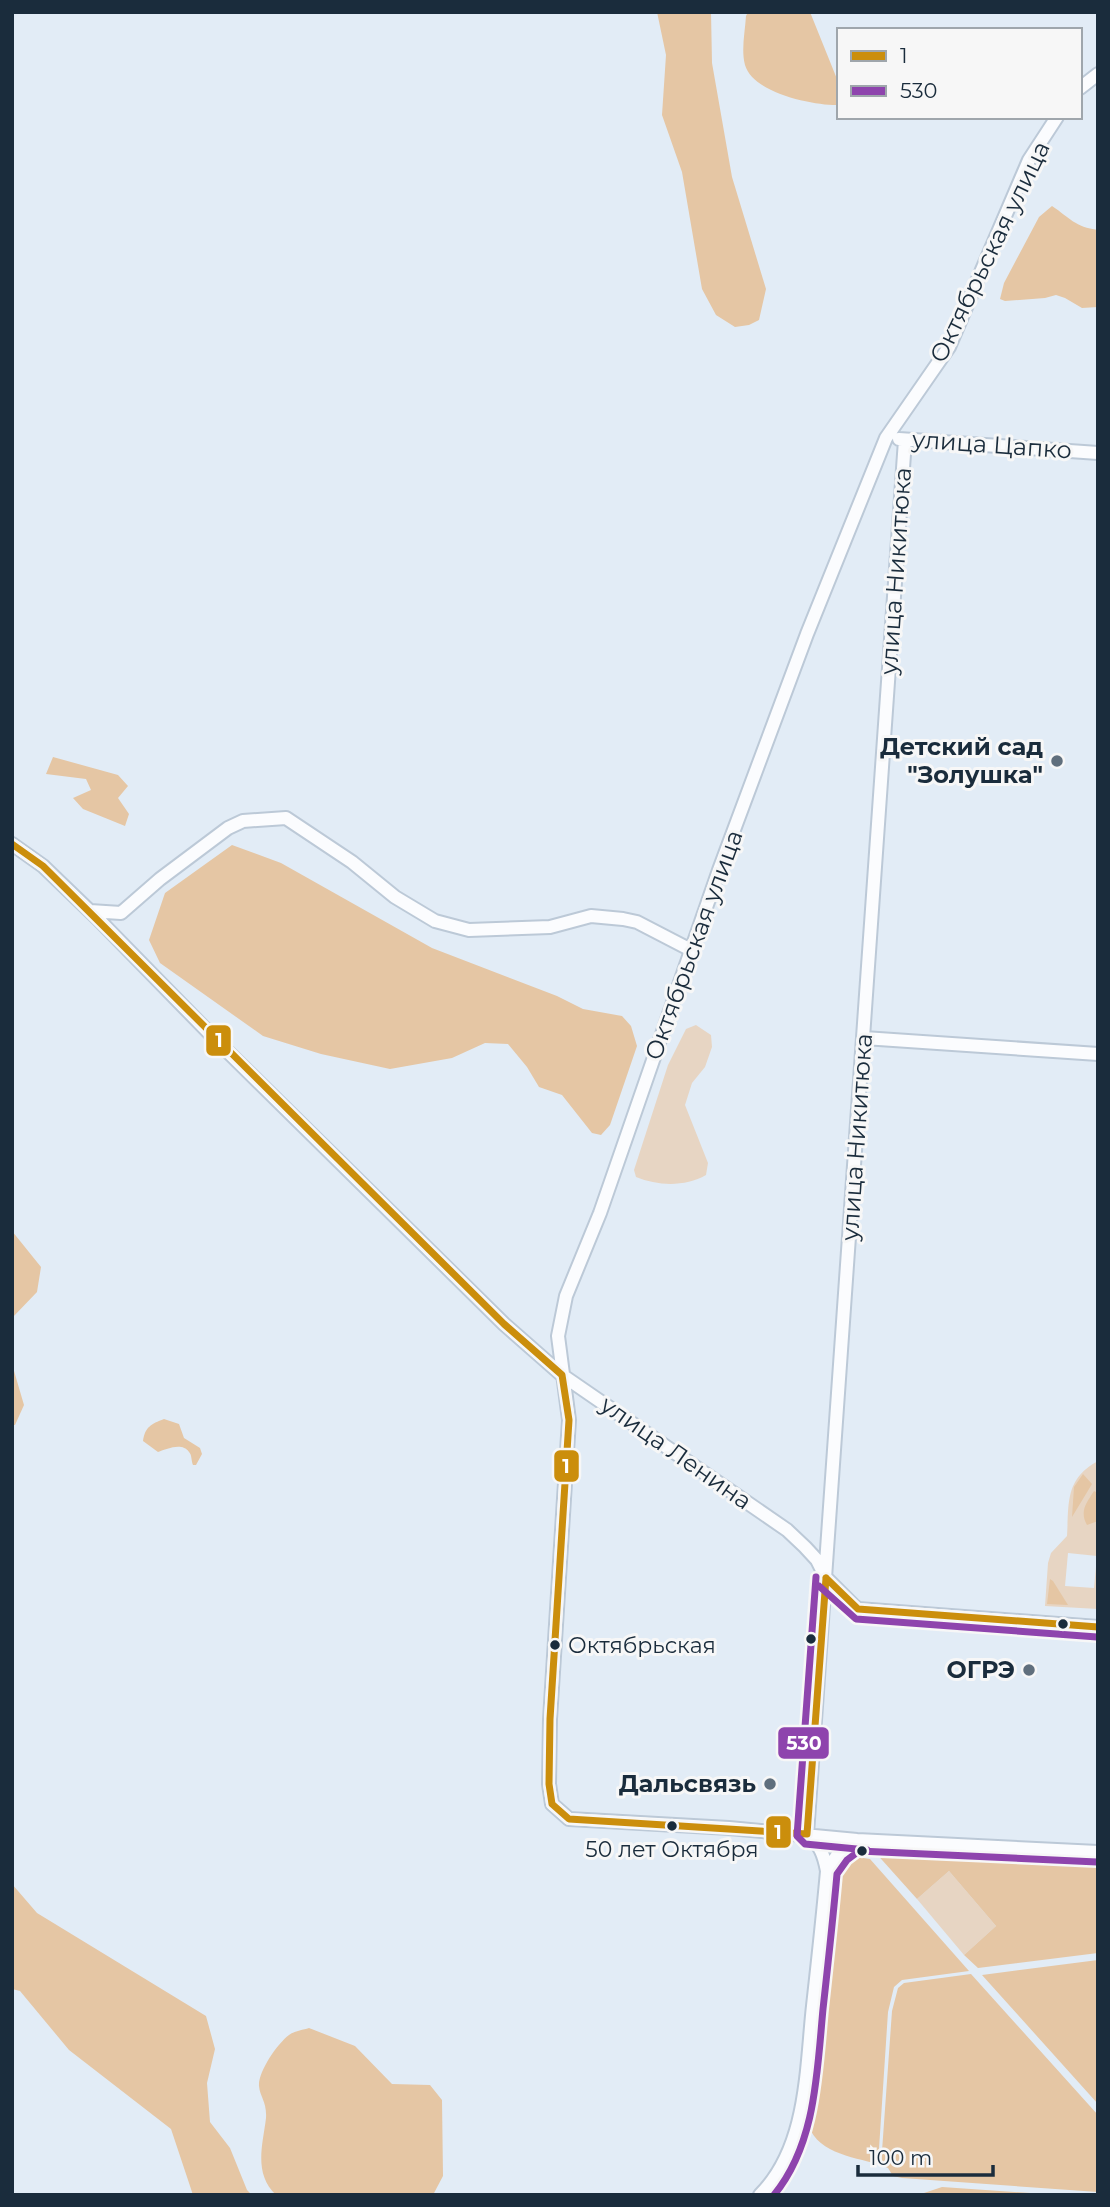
<svg xmlns="http://www.w3.org/2000/svg" width="1110" height="2207" viewBox="0 0 1110 2207" font-family="Montserrat,sans-serif">
  <style>
    .green { fill: #e7d5c3; fill-rule: evenodd }
    .forest { fill: #e5c6a4 }
    .lines { fill: none; stroke-linecap: round; stroke-linejoin: round }
    .minor-casing { stroke: #bcc9d7; stroke-width: 16 }
    .minor { stroke: #fbfcfe; stroke-width: 12 }
    .bus-1-casing { stroke: #f7f7f7; stroke-width: 12 }
    .bus-2-casing { stroke: #f7f7f7; stroke-width: 12 }
    .bus-1 { stroke: #cb8e0c; stroke-width: 7 }
    .bus-2 { stroke: #8e44ad; stroke-width: 7 }
    .poi-dot { fill: #606f7d; stroke: #f7f7f7; stroke-width: 2.5 }
    .bus-dot { fill: #1a2c3c; stroke: #f7f7f7; stroke-width: 2.5 }
    .labels { text-anchor: middle; stroke-width: 6; stroke-linejoin: round; paint-order: stroke }
    .bus-label { font-size: 22px; fill: #1a2c3c; stroke: #f7f7f7; text-anchor: start }
    .street-label { font-size: 24px; fill: #1a2c3c; stroke: #f7f7f7 }
    .poi-label { font-size: 24px; font-weight: bold; fill: #1a2c3c; stroke: #f7f7f7; text-anchor: end }
    .line-badge { stroke: #f7f7f7; stroke-width: 2.5 }
    .badge-label { font-size: 19px; text-anchor: middle; font-weight: bold; fill: #fff }
  </style>
  <rect width="100%" height="100%" fill="#e2ecf6"/>
  <path class="green" d="M696,1025L711,1035L712,1047L705,1067L692,1083L685,1105L708,1163L706,1175C685,1187 658,1186 636,1177L634,1170L668,1065L686,1029Z
    M1098,1461V1609L1045,1606L1048,1563L1051,1553L1067,1536C1069,1502 1065,1479 1098,1461ZM1068,1553L1097,1556L1094,1588L1065,1586Z
    M949,1871L996,1926L964,1955L917,1899Z"/>
  <path class="forest" d="M657,12H711L712,63L732,177L766,289L759,320L749,325L735,327L716,315L702,289L682,172L662,115L666,55Z
    M748,12H810L839,84L836,105C812,105 753,93 745,65C741,50 745,32 746,16Z
    M1052,206C1070,218 1075,227 1098,230V307L1082,308L1065,298L1056,295L1045,298L1005,301L1000,299L1004,283L1039,217Z
    M53,757L118,775L128,786L118,798L129,814L125,826L83,809L73,798L91,790L86,779L46,774Z
    M232,845L281,863L432,948L557,996L583,1009L622,1016L631,1026L637,1046L610,1125L601,1135L592,1133L562,1095L539,1087L527,1067L508,1044L485,1043L452,1058L390,1069L321,1054L263,1036L160,963L149,940L165,893Z
    M12,1231L41,1267L37,1292L13,1317L12,1321Z
    M12,1364L24,1405L15,1425H12Z
    M164,1419L179,1424L184,1438L200,1448L202,1454L196,1465H193C191,1460 192,1455 189,1452C182,1442 167,1449 158,1452L143,1441C145,1427 151,1424 164,1419Z
    M1083,1474L1092,1484L1072,1517L1074,1487Z
    M1094,1491L1098,1493V1521L1087,1525C1079,1511 1087,1502 1094,1491Z
    M1050,1579L1053,1581L1068,1605L1047,1604Z
    M874,1851L1098,1864V1953L978,1968L964,1955L996,1926L949,1871L917,1899Z
    M850,1856L870,1859L969,1971L902,1980L894,1987L888,2012L878,2164C852,2157 813,2152 807,2120C806,2111 807,2101 808,2092L831,1887L839,1864Z
    M12,1884L37,1913L206,2016L215,2049L207,2083L210,2122L230,2148L247,2190L252,2195H193L171,2129L69,2050L20,1991L12,1989Z
    M1098,1960V2104L982,1975Z
    M971,1974L1098,2115V2192L902,2178L893,2176L888,2168L881,2165L892,2011L898,1988L904,1983Z
    M309,2028L355,2046L392,2084L430,2085L442,2100L443,2176L433,2195H276C253,2173 263,2144 266,2118C267,2102 260,2097 259,2086C258,2072 277,2044 289,2035C294,2031 303,2030 309,2028Z
    M942,2187L1060,2195H918Z"/>
  <g class="lines">
    <defs>
      <path id="minor" d="M1080,88L1098,74
        M1057,117L1029,160L949,347L886,438L807,634L719,870L600,1213L566,1296L558,1336L569,1420L550,1719L549,1784L552,1804L569,1819L729,1828L857,1840L1098,1852
        M899,439L1098,453
        M12,844L43,866L97,918L220,1044L504,1324L562,1375L787,1530L805,1547L817,1560L826,1578L853,1605L858,1609L1098,1627
        M90,911L121,913L160,879L228,828L243,821L286,818L352,862L395,897L435,921L469,930L550,927L591,916L623,919L637,922L691,950
        M864,1038L1098,1054
        M807,1834L905,440
        M828,1871C835,1856 842,1847 857,1840
        M760,2195C808,2147 806,2069 813,2006C818,1961 823,1916 827,1871C824,1855 820,1844 807,1834"/>
    </defs>
    <use href="#minor" class="minor-casing"/>
    <use href="#minor" class="minor"/>
    <defs>
      <path id="bus-1" d="M12,844L43,866L504,1324L562,1375L569,1420L550,1719L549,1784L552,1804L569,1819L807,1834L826,1578
        M826,1578L858,1609L1098,1627"/>
      <path id="bus-2" d="M816,1577L797,1836L805,1844L867,1850
        M819,1586L856,1619L1097,1637
        M774,2195C816,2144 817,2072 823,2009C828,1964 833,1919 837,1874L847,1860L859,1851L1097,1862"/>
    </defs>
    <use href="#bus-1" class="bus-1-casing"/>
    <use href="#bus-2" class="bus-2-casing"/>
    <use href="#bus-1" class="bus-1"/>
    <use href="#bus-2" class="bus-2"/>
  </g>
  <g class="poi-dot">
    <circle cx="1057" cy="761" r="7"/>
    <circle cx="1029" cy="1670" r="7"/>
    <circle cx="770" cy="1784" r="7"/>
  </g>
  <g class="bus-dot">
    <circle cx="1063" cy="1624" r="6"/>
    <circle cx="811" cy="1639" r="6"/>
    <circle cx="555" cy="1645" r="6"/>
    <circle cx="672" cy="1826" r="6"/>
    <circle cx="862" cy="1851" r="6"/>
  </g>
  <g class="labels">
    <g class="bus-label">
      <text x="568" y="1653">Октябрьская</text>
      <text x="672" y="1857" text-anchor="middle">50 лет Октября</text>
    </g>
    <g class="street-label">
      <text transform="translate(990 252) rotate(-64)" y="8">Октябрьская улица</text>
      <text transform="translate(992 445) rotate(4)" y="8">улица Цапко</text>
      <text transform="translate(896 571) rotate(-86)" y="8">улица Никитюка</text>
      <text transform="translate(694 945) rotate(-70)" y="8">Октябрьская улица</text>
      <text transform="translate(857 1137) rotate(-86)" y="8">улица Никитюка</text>
      <text transform="translate(676 1453) rotate(35)" y="8">улица Ленина</text>
    </g>
    <g class="poi-label">
      <text x="1043" y="755">Детский сад<tspan x="1043" dy="28">"Золушка"</tspan></text>
      <text x="1015" y="1678">ОГРЭ</text>
      <text x="756" y="1792">Дальсвязь</text>
    </g>
  </g>
  <g class="line-badge">
    <rect x="205" y="1024" width="27" height="33" rx="7" fill="#cb8e0c"/>
    <rect x="553" y="1449" width="27" height="34" rx="7" fill="#cb8e0c"/>
    <rect x="777" y="1726" width="53" height="34" rx="7" fill="#8e44ad"/>
    <rect x="765" y="1815" width="27" height="34" rx="7" fill="#cb8e0c"/>
  </g>
  <g class="badge-label">
    <text x="219" y="1047">1</text>
    <text x="566" y="1473">1</text>
    <text x="804" y="1750">530</text>
    <text x="778" y="1839">1</text>
  </g>
  <rect width="1110" height="2207" fill="none" stroke="#1a2c3c" stroke-width="28"/>
  <rect x="837" y="28" width="245" height="91" fill="#f7f7f7" stroke="#9fa6ac" stroke-width="2"/>
  <rect x="851" y="51" width="35" height="10" fill="#cb8e0c" stroke="#9fa6ac" stroke-width="2"/>
  <text x="900" y="63" font-size="21" fill="#1a2c3c">1</text>
  <rect x="851" y="86" width="35" height="10" fill="#8e44ad" stroke="#9fa6ac" stroke-width="2"/>
  <text x="900" y="98" font-size="21" fill="#1a2c3c">530</text>
  <path d="M858 2165v10h135v-10" fill="none" stroke="#1a2c3c" stroke-width="3.5"/>
  <text x="869" y="2165" font-size="21" fill="#1a2c3c" stroke="#f7f7f7" stroke-width="5" paint-order="stroke">100 m</text>
</svg>
